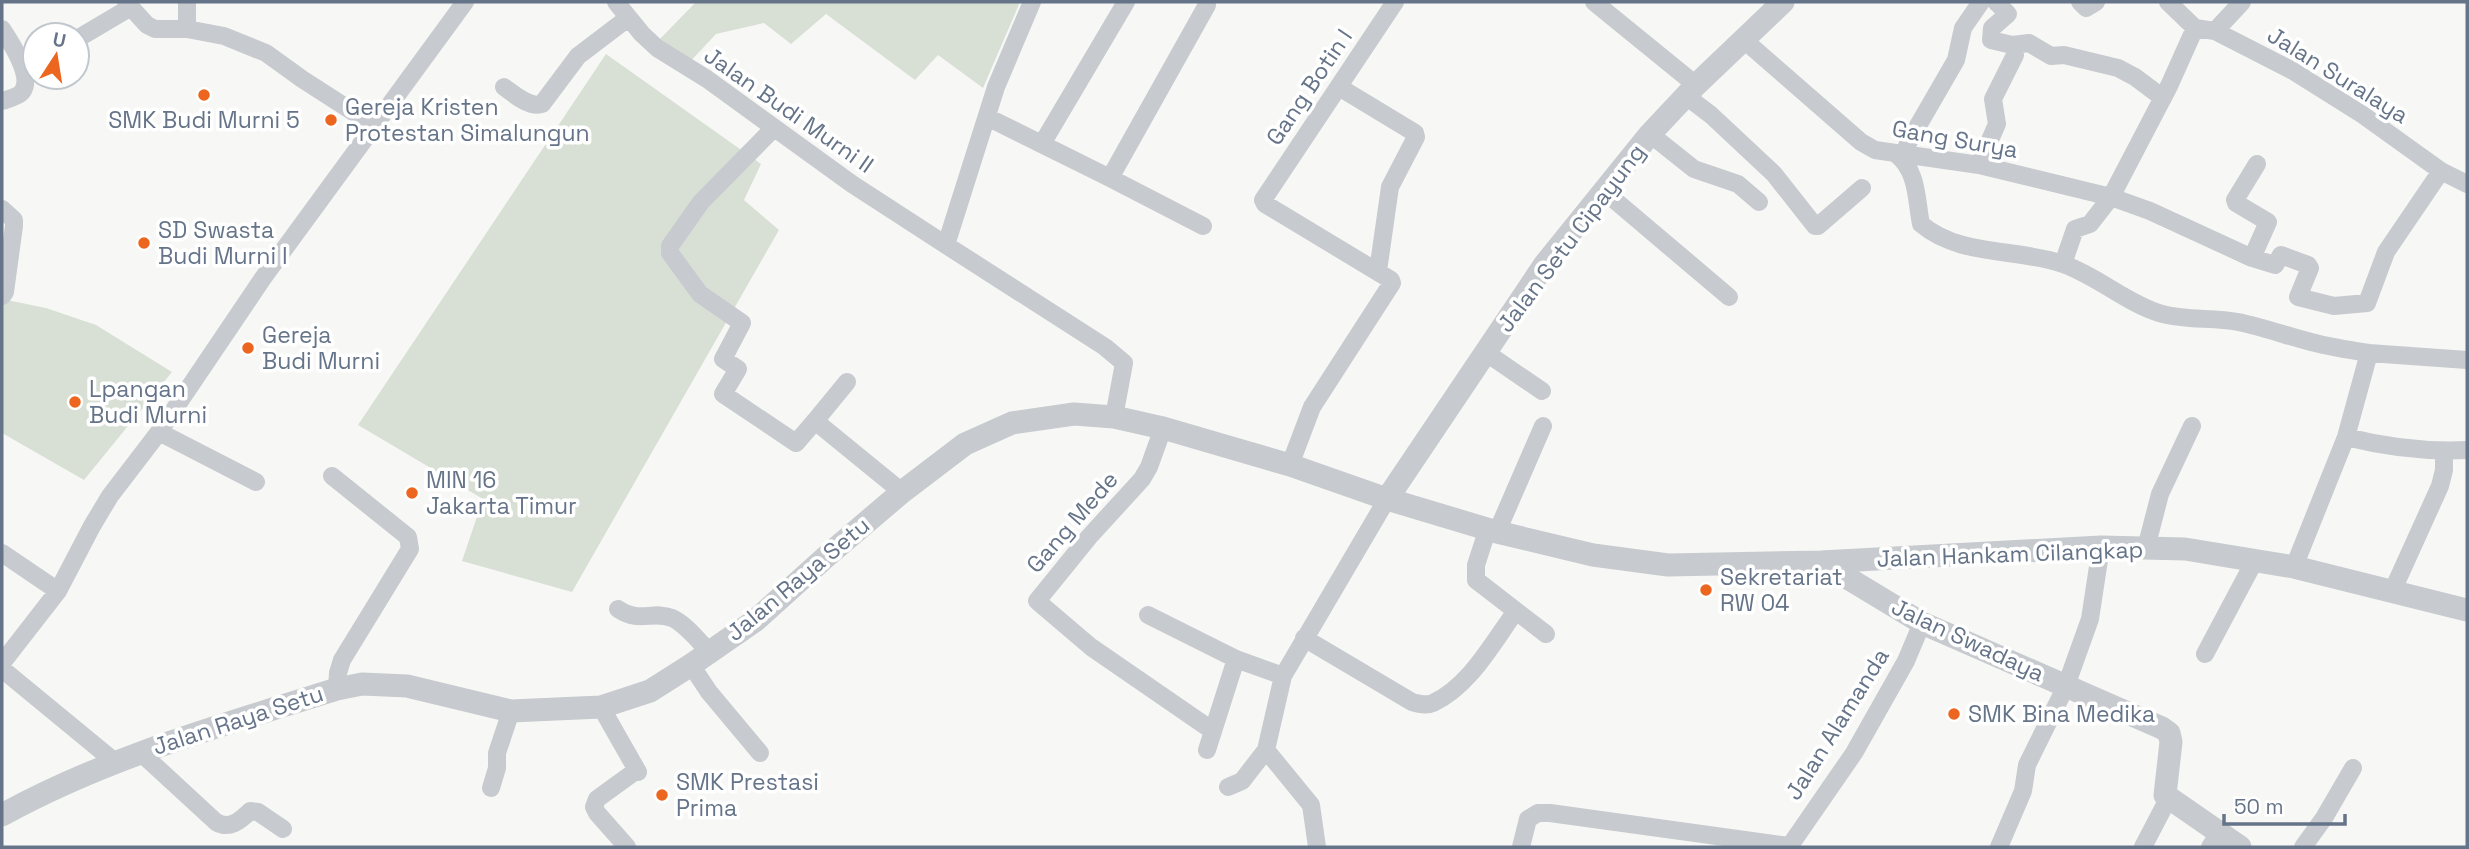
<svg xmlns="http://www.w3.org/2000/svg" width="2469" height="849" viewBox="0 0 2469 849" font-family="'Space Grotesk',sans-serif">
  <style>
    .green { fill: #d8e0d5 }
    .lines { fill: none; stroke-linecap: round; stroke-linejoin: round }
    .minor { stroke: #c7cace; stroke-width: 18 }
    .tertiary { stroke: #c7cace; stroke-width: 23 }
    .poi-dot { fill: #ed661f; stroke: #fff; stroke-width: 2.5 }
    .labels { text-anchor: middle; stroke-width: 7; stroke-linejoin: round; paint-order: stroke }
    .street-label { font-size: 23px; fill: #657488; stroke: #fff }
    .poi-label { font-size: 23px; fill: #657488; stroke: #fff; text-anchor: start }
  </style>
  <rect width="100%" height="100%" fill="#f7f8f5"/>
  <path class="green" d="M696,2H1020L983,88L938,55L915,80L826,14L791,44L764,23L716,34L686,66L655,44Z
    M606,54L761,164L744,200L779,230L572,592L462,561L483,499L358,425Z
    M2,299L46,308L96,325L172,372L84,480L2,433Z"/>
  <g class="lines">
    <path class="minor" d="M126,2L147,25L155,29H187L224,36L266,53L302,79L375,126
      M616,2L642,34L657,48L707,79L852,184L946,245
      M1032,2L996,87L946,245L1105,347L1124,363L1114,417
      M1594,2L1696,85
      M1996,2L2008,14L1992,28L1991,40L2012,45L2029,43L2051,56L2064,55L2118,68L2135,77L2163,98
      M2080,2L2086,8L2096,2
      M2168,2L2195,28
      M2,29C10,41 34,77 22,92C18,97 8,99 2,101
      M187,29V2
      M2215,31L2242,2
      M77,39L131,7
      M1744,40L1861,142L1875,150L1979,165L2111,197L2150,211L2252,258L2275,265L2281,255L2308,265L2310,268L2298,297L2334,306L2367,303L2386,252L2441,171
      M504,87C514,94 529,108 542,104L578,56L628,18
      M1339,87L1415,133L1416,137L1390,187L1378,271
      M1686,96L1711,115L1774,174L1815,226H1818L1862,188
      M987,117L1110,178
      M774,128L701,202L670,246V253L700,294L742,323L723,359L738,369L723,394L796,443L815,421
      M1650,134L1694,169L1738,184L1759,202
      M1042,144L1126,2
      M1896,154C1918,171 1916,199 1921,224C1960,257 2017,248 2063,264C2097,276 2125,302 2159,313C2185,321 2212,317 2238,322C2263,327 2287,336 2311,342C2330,347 2349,350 2369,353
      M1904,155L1908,143L1956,60L1963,28L1981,2
      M1979,165L1997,124L1993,99L2015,55
      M1605,192L1729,297
      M2,209L14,220V226L5,292L2,296
      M1203,226L1110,178L1207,5
      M2252,258L2268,222L2236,203L2235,200L2257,164
      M2063,264L2075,229L2090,224L2111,197L2169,86L2195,28L2215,31L2293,71L2363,115L2441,171L2467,184
      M1485,352L1542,391
      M847,382L815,421L902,492
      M1163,428L1149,467L1142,479L1089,537L1037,601L1091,647L1213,731
      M159,432L256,482
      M2346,437C2386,447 2426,452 2467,450
      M1290,465L1312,407L1392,283L1391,280L1265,204L1263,200L1395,2
      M332,476L408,537L410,549L342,660L338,673L337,689
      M1488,528L1476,565V580L1546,634
      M1497,532L1543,426
      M2146,548L2160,494L2192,426
      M2,553L58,591
      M2294,567L2346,437L2369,353L2467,360
      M2392,592L2440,486L2444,470V451
      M618,609C641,624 651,610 672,618C686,624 699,642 710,652
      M1148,615L1236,659L1283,676
      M1304,638L1412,702C1419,704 1426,706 1433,703C1470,686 1493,642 1516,611
      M2205,654L2255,560
      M2,663L58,591L92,526L110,496L159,432L263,278L465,2
      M691,665L709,692L760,753
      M2,669L115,762
      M601,707L638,772
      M1207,750L1236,659
      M140,752L216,822C229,830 240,821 250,811L258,812L283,829
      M1228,787L1242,781L1266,750
      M491,788L497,768V753L511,711
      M627,847L597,813L594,807L597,799L637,770
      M1317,847L1311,805L1266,750L1283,676L1387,499
      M1521,847L1528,819L1538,813H1550L1789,846
      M1789,847L1854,753L1906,661L1922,623
      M1999,847L2023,791L2027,765L2066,686L2090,619L2101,547
      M2143,847L2168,799
      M2210,847L2220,832
      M2303,847L2324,818L2353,768"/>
    <path class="tertiary" d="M1387,499L1545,264L1650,134L1696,85L1783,2
      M1821,562L1922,623L2162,728L2169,733L2171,742L2165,795L2240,847
      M2,815C107,757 223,725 337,689L362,684L407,686L511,711L601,707L650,691L691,665L756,620L828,555L902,492L965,444L1012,423L1074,414L1114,417L1163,428L1290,465L1387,499L1497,532L1593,555L1668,565L1821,562L2101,547L2185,549L2294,567L2467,610"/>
  </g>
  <g class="poi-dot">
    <circle cx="204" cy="95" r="7"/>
    <circle cx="331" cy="120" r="7"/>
    <circle cx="144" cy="243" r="7"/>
    <circle cx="248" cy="348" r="7"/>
    <circle cx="75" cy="402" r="7"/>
    <circle cx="412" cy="493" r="7"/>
    <circle cx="1706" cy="590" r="7"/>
    <circle cx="1954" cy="714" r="7"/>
    <circle cx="662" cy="795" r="7"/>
  </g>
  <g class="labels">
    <g class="street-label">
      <text transform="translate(2338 75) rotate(32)" y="8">Jalan Suralaya</text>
      <text transform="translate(1309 87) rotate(-56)" y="8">Gang Botin I</text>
      <text transform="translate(789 110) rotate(35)" y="8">Jalan Budi Murni II</text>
      <text transform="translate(1955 139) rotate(10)" y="8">Gang Surya</text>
      <text transform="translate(1571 238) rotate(-53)" y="8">Jalan Setu Cipayung</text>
      <text transform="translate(1072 522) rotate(-49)" y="8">Gang Mede</text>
      <text transform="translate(2010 554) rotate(-2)" y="8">Jalan Hankam Cilangkap</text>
      <text transform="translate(798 579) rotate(-40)" y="8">Jalan Raya Setu</text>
      <text transform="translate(1968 640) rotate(25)" y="8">Jalan Swadaya</text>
      <text transform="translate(238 720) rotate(-18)" y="8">Jalan Raya Setu</text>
      <text transform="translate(1837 724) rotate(-58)" y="8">Jalan Alamanda</text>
    </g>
    <g class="poi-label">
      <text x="345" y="115">Gereja Kristen<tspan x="345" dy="26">Protestan Simalungun</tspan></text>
      <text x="204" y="128" text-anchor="middle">SMK Budi Murni 5</text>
      <text x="158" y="238">SD Swasta<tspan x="158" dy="26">Budi Murni I</tspan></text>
      <text x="262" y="343">Gereja<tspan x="262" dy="26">Budi Murni</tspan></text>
      <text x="89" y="397">Lpangan<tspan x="89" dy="26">Budi Murni</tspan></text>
      <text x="426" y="488">MIN 16<tspan x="426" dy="26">Jakarta Timur</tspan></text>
      <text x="1720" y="585">Sekretariat<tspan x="1720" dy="26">RW 04</tspan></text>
      <text x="1968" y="722">SMK Bina Medika</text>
      <text x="676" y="790">SMK Prestasi<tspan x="676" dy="26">Prima</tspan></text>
    </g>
  </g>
  <rect width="2469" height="849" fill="none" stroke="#657488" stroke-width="7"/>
  <g transform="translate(56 56) rotate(12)"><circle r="33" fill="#ffffff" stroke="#c1c7cf" stroke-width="2"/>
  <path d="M0-5L12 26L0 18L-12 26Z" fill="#ed661f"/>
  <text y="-10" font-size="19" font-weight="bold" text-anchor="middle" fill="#657488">U</text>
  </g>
  <path d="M2224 814v10h121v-10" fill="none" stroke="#657488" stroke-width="3.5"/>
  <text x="2234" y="814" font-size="21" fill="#657488" stroke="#ffffff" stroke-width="5" paint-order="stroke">50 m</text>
</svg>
